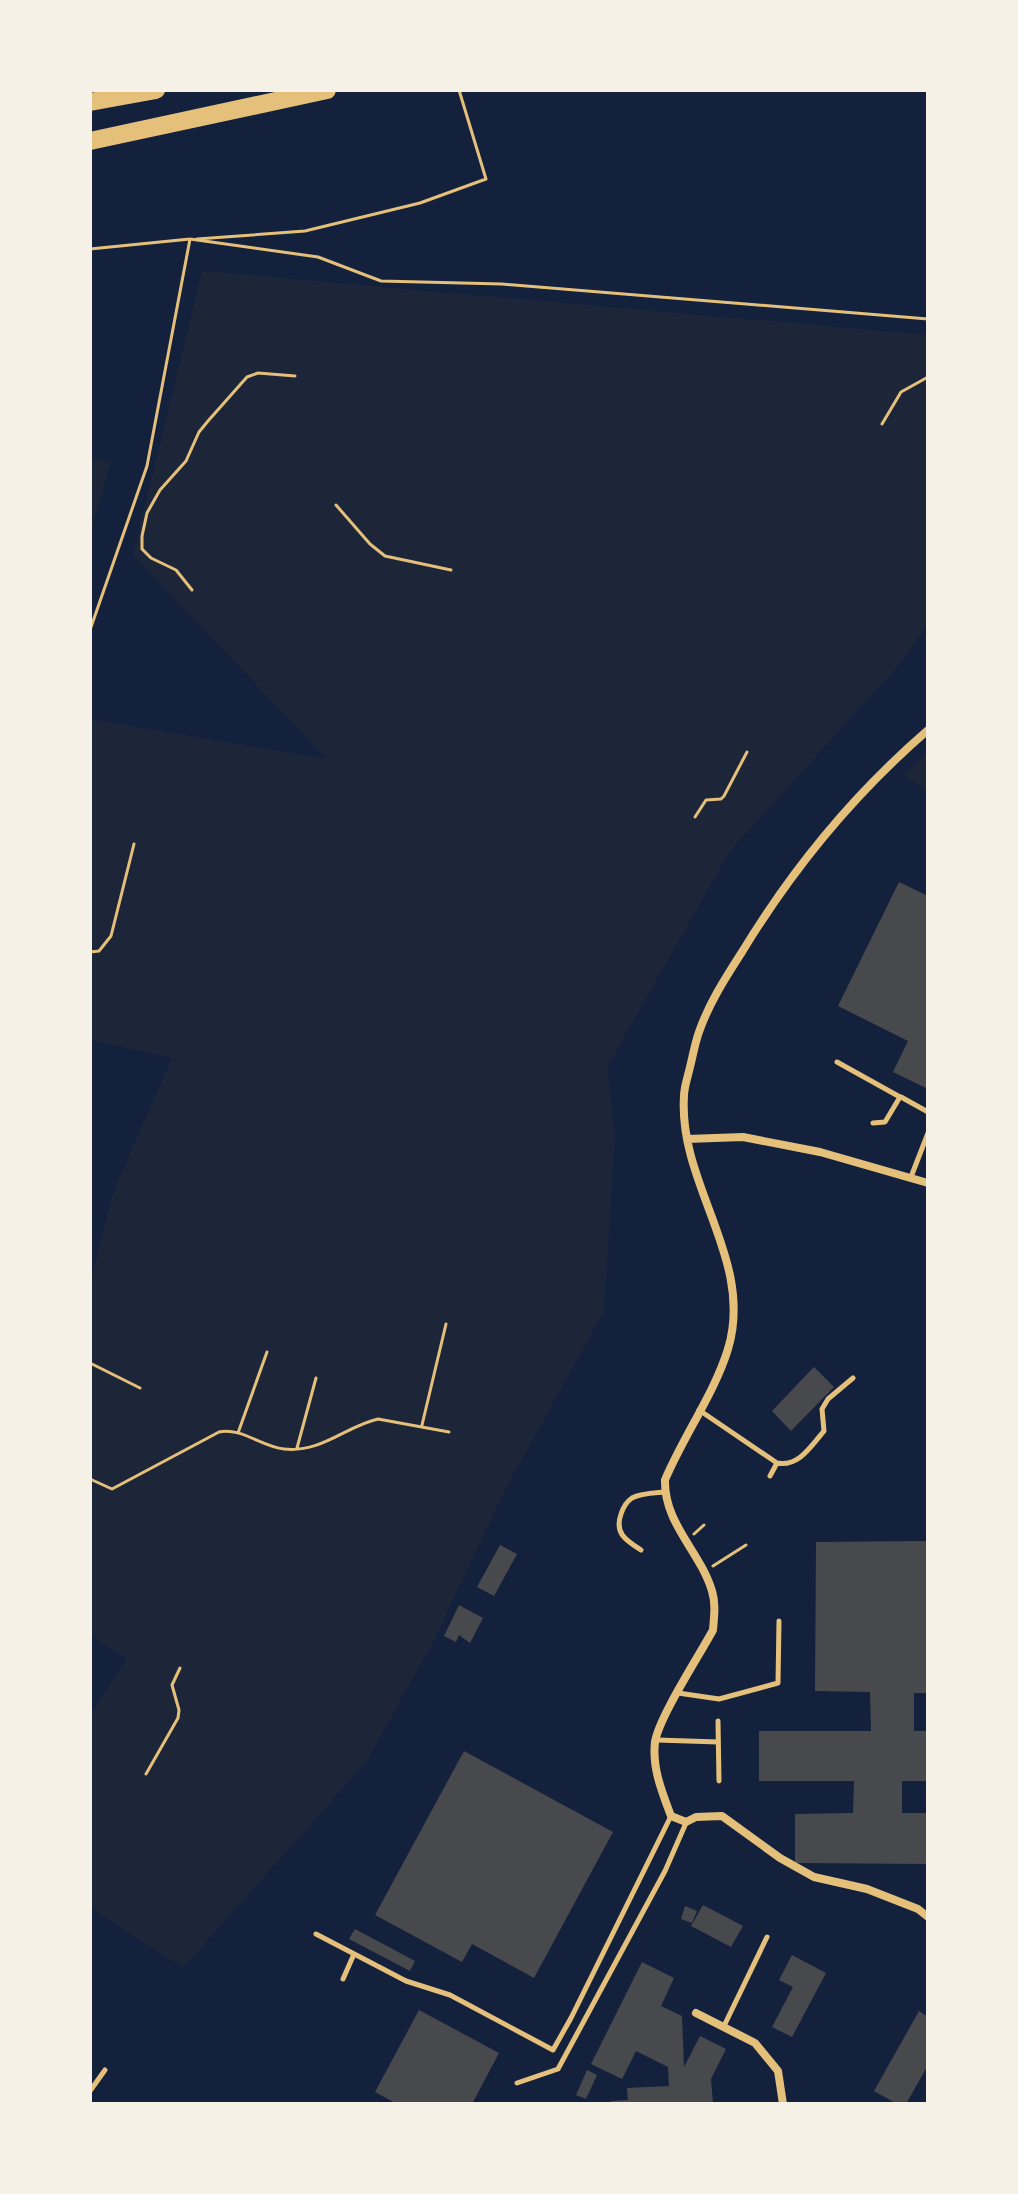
<svg xmlns="http://www.w3.org/2000/svg" width="1018" height="2194" viewBox="0 0 1018 2194" font-family="'Times New Roman',serif">
  <style>
    .green { fill: #1d2539 }
    .building { fill: #48494c }
    .lines { fill: none; stroke-linecap: round; stroke-linejoin: round }
    .path { stroke: #e5c07b; stroke-width: 3 }
    .service { stroke: #e5c07b; stroke-width: 5 }
    .minor { stroke: #e5c07b; stroke-width: 8 }
    .motorway { stroke: #e5c07b; stroke-width: 18 }
  </style>
  <rect width="100%" height="100%" fill="#14213d"/>
  <path class="green" d="M202,271L928,335V623L899,665L730,851L607,1067L615,1134L604,1311L507,1486L434,1640L366,1762L183,1968L90,1907V1715L127,1658L90,1636V1283L114,1190L172,1058L90,1040V719L327,759L133,555Z
    M90,456L111,462L90,536Z
    M928,752V791L903,774Z"/>
  <path class="building" d="M899,882L928,896V1089L893,1072L908,1041L838,1006Z
    M814,1367L834,1387L791,1431L772,1411Z
    M928,1541V1693H914V1731H928V1781H902V1813H928V1864L795,1863V1814L853,1813L854,1781H759V1731H871L870,1692L815,1691L816,1542Z
    M500,1545L517,1554L494,1596L477,1587Z
    M459,1605L483,1618L470,1643L459,1635L456,1642L444,1636Z
    M464,1751L613,1832L534,1978L472,1944L462,1962L375,1915Z
    M703,1905L743,1926L731,1947L691,1926Z
    M685,1906L697,1911L692,1923L681,1919Z
    M355,1929L415,1961L410,1971L349,1939Z
    M792,1955L826,1973L792,2037L772,2027L793,1987L779,1980Z
    M642,1962L674,1978L661,2006L682,2016L684,2067L700,2036L726,2049L711,2079L713,2104H609L611,2101L628,2100L627,2088L669,2086L668,2067L636,2051L622,2079L591,2064Z
    M419,2010L499,2053L472,2104H397L375,2092Z
    M919,2011L928,2017V2065L906,2104H897L874,2091Z
    M587,2070L597,2075L586,2099L576,2095Z"/>
  <g class="lines">
    <path class="path" d="M190,239L318,257L381,281L502,284L928,319
      M197,239L305,231L420,203L486,179L459,90
      M90,249L190,239
      M882,424L901,392L928,377
      M336,505L370,544L385,556L451,570
      M192,590L176,570L151,558L142,549V536L147,513L160,490L186,461L199,432L208,421L247,377L258,373L295,376
      M90,630L147,466L190,239
      M695,817L706,800L721,799L724,796L747,752
      M90,952L99,951L111,936L134,844
      M90,1363L140,1388
      M422,1425L446,1324
      M238,1433L267,1352
      M297,1448L316,1378
      M90,1479L112,1489L219,1432C241,1427 262,1447 284,1449C322,1453 346,1426 378,1419L449,1432
      M694,1534L704,1525
      M713,1566L746,1545
      M146,1774L178,1718L179,1710L172,1685L180,1668"/>
    <path class="service" d="M837,1062L900,1097L885,1122L873,1123
      M901,1097L928,1112
      M911,1177L928,1133
      M699,1410L777,1463
      M770,1476L777,1463C799,1467 811,1446 824,1431L822,1409L828,1399L853,1378
      M641,1550C627,1541 614,1534 621,1514C623,1508 626,1502 632,1498C641,1493 655,1493 665,1492
      M678,1693L719,1699L778,1683L779,1621
      M718,1721L719,1781
      M657,1740L718,1742
      M316,1934L406,1981L450,1995L553,2050L571,2018L671,1816
      M343,1979L354,1954
      M724,2026L767,1937
      M517,2083L558,2069L665,1871L686,1823
      M90,2091L105,2070"/>
    <path class="minor" d="M928,730C854,794 793,868 742,952C726,977 709,1003 699,1032C695,1043 693,1055 690,1067C688,1076 684,1087 684,1096C678,1185 755,1260 728,1349C715,1392 683,1437 665,1480C664,1524 700,1551 712,1591C716,1604 714,1617 713,1630C699,1656 659,1717 655,1742C652,1768 662,1792 671,1816L686,1822L696,1817L722,1816L780,1858L814,1877L867,1889L918,1909L928,1917
      M687,1139L743,1137L820,1152L928,1183
      M696,2013L755,2043L778,2071L783,2104"/>
    <path class="motorway" d="M90,102L156,90
      M90,141L327,90"/>
  </g>
  <rect width="1018" height="2194" fill="none" stroke="#f6f1e7" stroke-width="184"/>
</svg>
